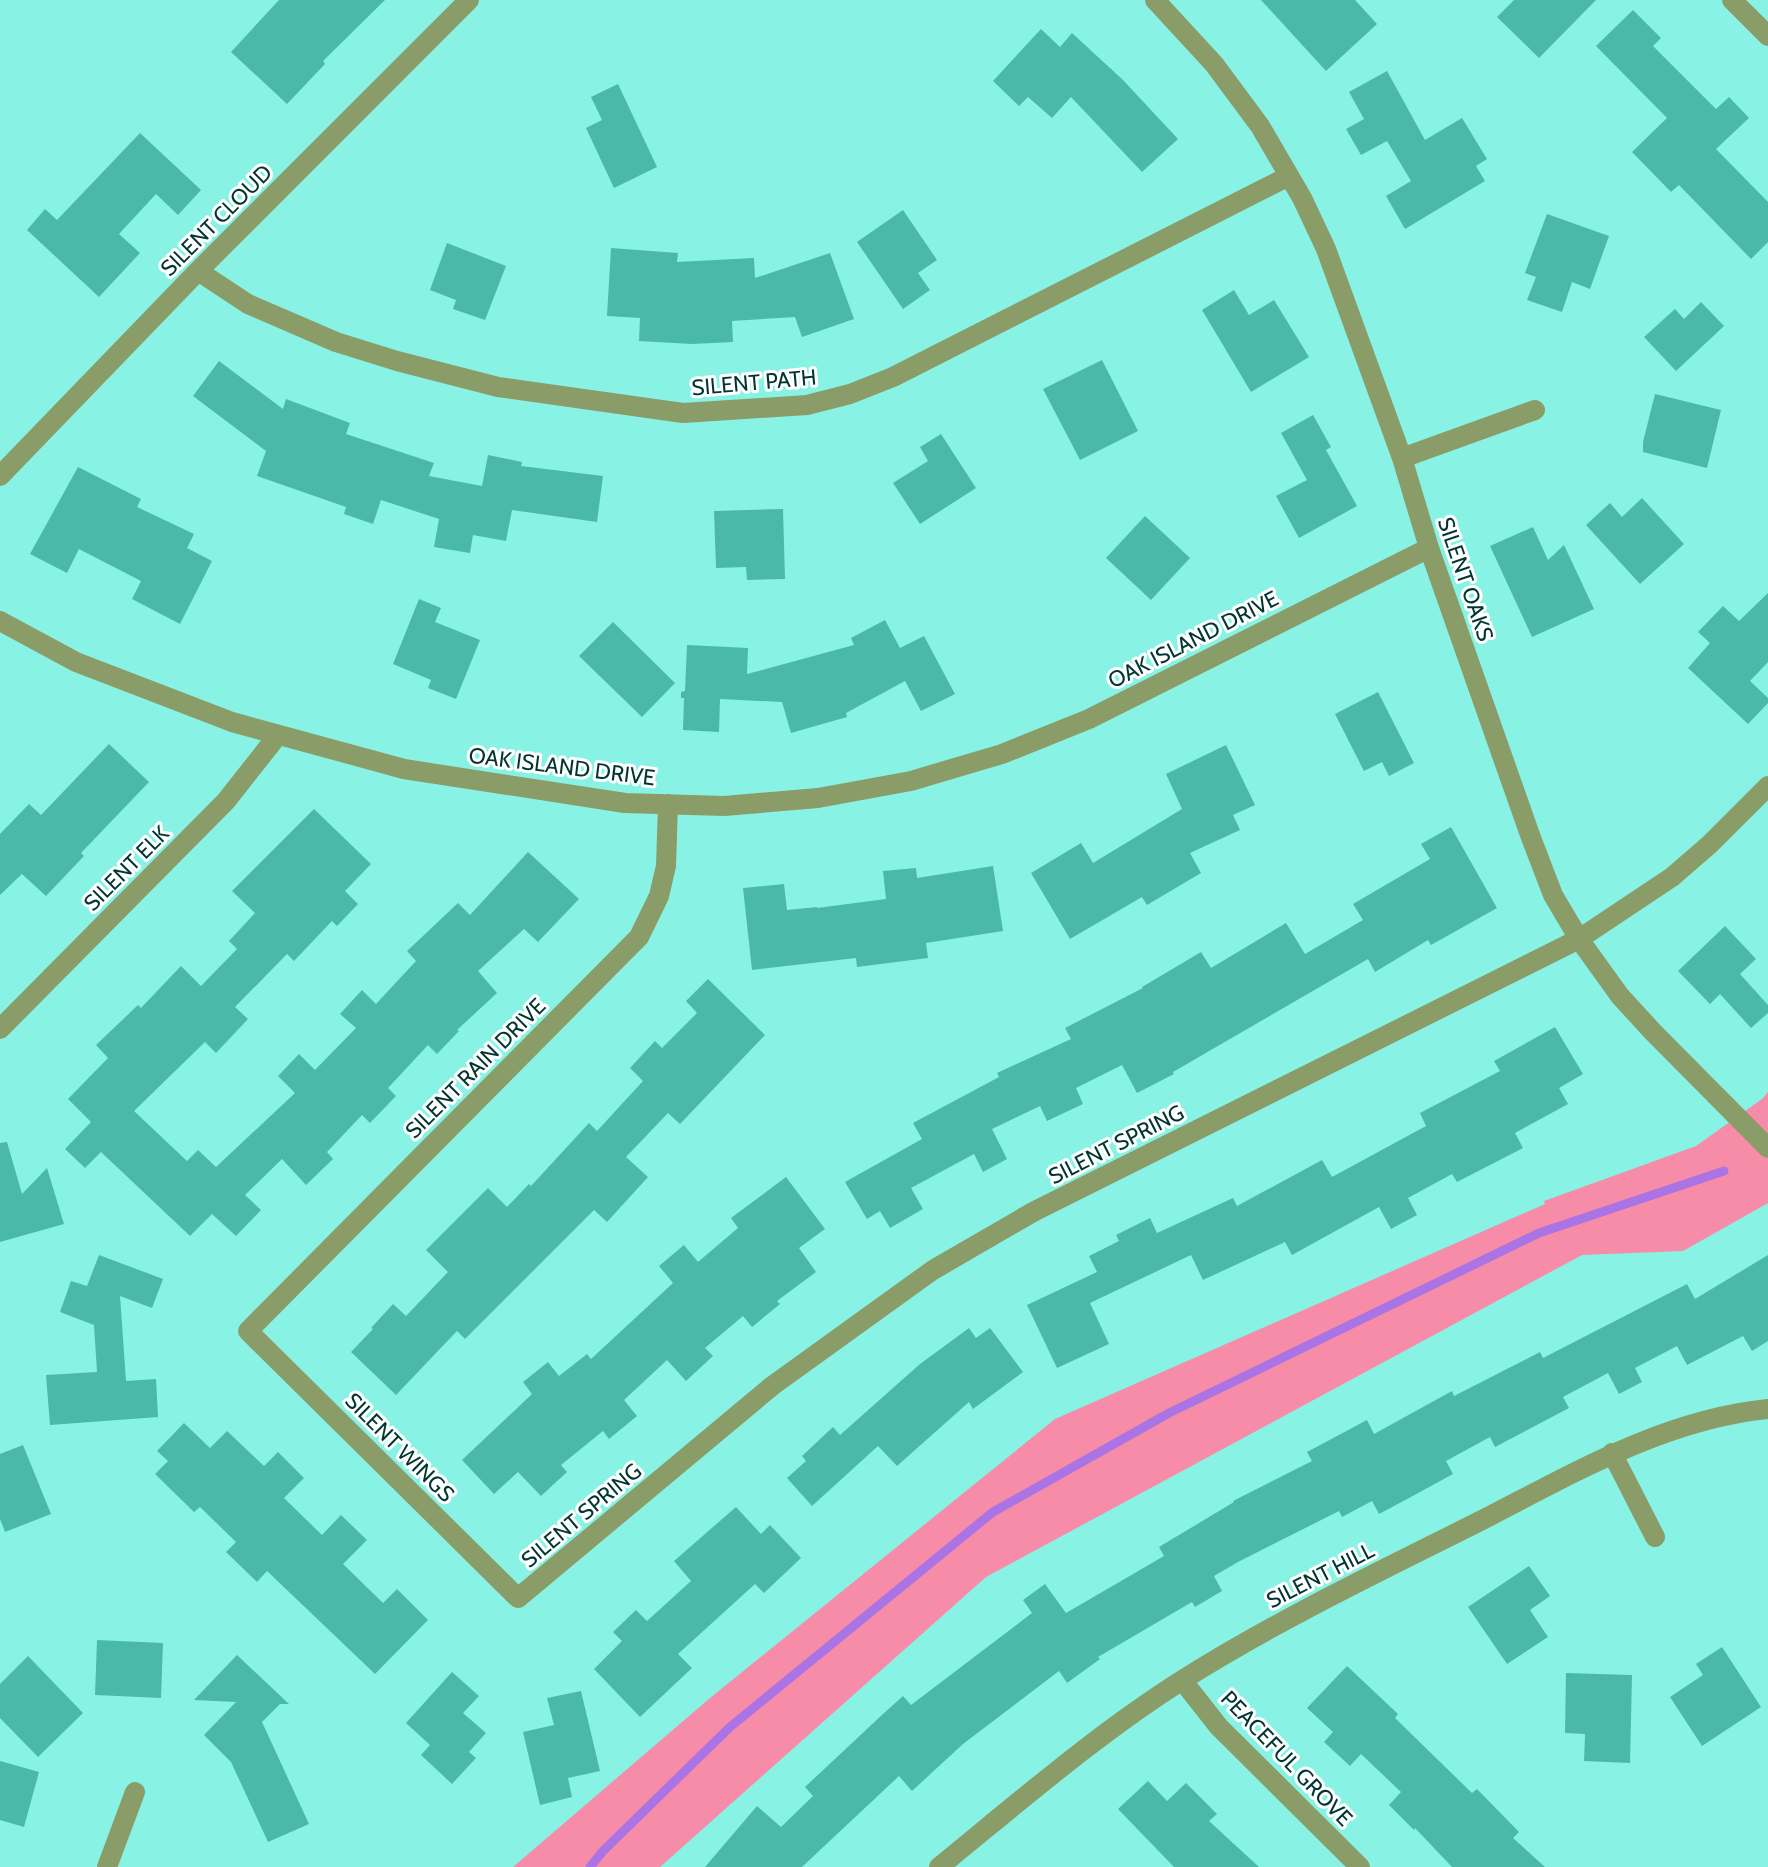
<svg xmlns="http://www.w3.org/2000/svg" width="1768" height="1867" viewBox="0 0 1768 1867" font-family="Cabin,sans-serif">
  <style>
    .green { fill: #f78ca8 }
    .lines { fill: none; stroke-linecap: round; stroke-linejoin: round }
    .stream { stroke: #aa74e5; stroke-width: 9 }
    .building { fill: #4ab9ab }
    .minor { stroke: #8a9c68; stroke-width: 20 }
    .labels { text-anchor: middle; stroke-width: 6; stroke-linejoin: round; paint-order: stroke }
    .street-label { font-size: 22px; fill: #023530; stroke: #fefefe }
  </style>
  <rect width="100%" height="100%" fill="#88f3e4"/>
  <path class="green" d="M1768,1092V1203L1683,1251L1582,1255L986,1577L660,1867H513L710,1698L1055,1419L1545,1204L1544,1201L1696,1146L1762,1099Z"/>
  <g class="lines">
    <path class="stream" d="M590,1867L603,1851L730,1727L993,1512L1169,1413L1539,1233L1724,1171"/>
  </g>
  <path class="building" d="M279,0H385L323,61L325,64L287,104L231,52Z
    M1261,0H1355L1377,24L1326,71Z
    M1514,0H1596L1539,58L1497,17Z
    M1633,10L1661,38L1653,46L1716,109L1729,97L1749,118L1716,149L1768,202V242L1751,259L1679,185L1671,192L1632,152L1667,118L1596,46Z
    M1041,29L1060,47L1072,33L1123,80L1178,139L1142,172L1071,97L1052,118L1028,97L1019,106L993,81Z
    M1387,71L1425,140L1462,118L1487,159L1476,166L1485,181L1405,229L1386,196L1411,181L1387,141L1361,155L1346,129L1364,119L1349,92Z
    M618,84L657,167L614,188L586,128L602,120L591,97Z
    M140,133L201,190L178,215L156,194L119,234L140,253L99,297L27,230L45,209L57,220Z
    M903,210L937,260L918,273L930,290L903,309L857,242Z
    M1547,214L1609,236L1590,289L1572,282L1562,312L1527,300L1536,277L1525,273Z
    M447,243L506,266L485,320L453,309L456,300L430,290Z
    M611,248L678,253L677,262L754,258L755,278L830,253L854,319L802,337L795,317L732,321L733,342L692,344L639,341L640,318L607,316Z
    M1234,290L1249,315L1274,300L1309,357L1251,392L1202,310Z
    M1701,302L1724,326L1676,371L1644,337L1675,309L1684,319Z
    M1102,360L1138,431L1080,460L1043,389Z
    M219,361L283,409L286,399L350,423L346,434L434,463L429,476L482,486L488,455L522,462L521,466L603,476L597,522L512,510L506,541L473,535L470,553L434,547L439,519L381,500L373,524L344,514L346,507L257,476L266,451L193,396Z
    M1655,394L1721,410L1707,468L1643,452V442Z
    M1313,415L1331,447L1326,450L1357,506L1299,538L1276,496L1307,480L1281,433Z
    M941,434L976,488L920,524L893,483L928,461L920,447Z
    M78,467L141,499L137,507L194,534L187,548L212,561L180,624L132,599L141,581L79,549L67,573L30,554Z
    M1642,498L1684,544L1640,584L1586,525L1610,503L1622,517Z
    M783,509L785,579L747,580L746,567L716,568L714,511Z
    M1145,516L1190,558L1151,600L1106,558Z
    M1533,527L1548,560L1564,545L1594,609L1532,637L1490,546Z
    M1768,593V662L1750,681L1768,698V703L1748,724L1688,668L1710,643L1698,632L1723,606L1739,621Z
    M419,599L441,608L435,622L480,640L456,699L428,688L431,680L393,664Z
    M885,620L900,648L924,636L955,694L921,711L905,681L846,713L847,717L791,733L782,702L720,699L719,732L683,730L684,698H681V692L685,691L687,645L748,648L747,674L854,645L851,638Z
    M613,622L675,683L642,717L579,656Z
    M1378,692L1414,763L1389,776L1382,762L1364,771L1335,714Z
    M109,744L149,782L81,853L84,856L46,896L22,874L0,895V834L29,804L41,815Z
    M1226,745L1255,805L1233,815L1240,830L1190,853L1201,873L1147,905L1142,897L1070,939L1031,873L1081,843L1093,863L1182,809L1166,774Z
    M314,809L371,864L345,891L358,904L337,926L332,921L294,961L287,954L235,1007L248,1019L216,1053L205,1042L134,1111L187,1161L198,1150L216,1167L295,1093L278,1076L299,1054L315,1070L356,1028L340,1014L362,990L376,1004L416,961L407,951L458,903L470,915L528,852L579,899L538,942L524,929L478,971L497,993L457,1030L459,1031L437,1054L428,1045L388,1088L396,1096L370,1123L362,1115L327,1152L333,1159L306,1185L282,1159L245,1195L261,1210L236,1236L212,1214L190,1236L101,1152L85,1168L65,1149L91,1122L68,1099L108,1058L96,1045L138,1005L141,1008L181,966L201,986L237,949L229,941L255,913L232,891Z
    M1451,827L1497,908L1431,945L1428,940L1375,972L1368,959L1173,1072L1174,1074L1137,1093L1122,1065L1076,1088L1083,1104L1047,1121L1040,1106L992,1129L1007,1159L983,1172L974,1154L911,1188L923,1209L890,1228L880,1211L867,1219L845,1182L922,1139L913,1123L999,1077L997,1073L1071,1039L1065,1028L1143,988L1142,987L1201,952L1211,968L1286,923L1305,954L1363,920L1353,904L1430,859L1421,844Z
    M993,866L1003,931L926,943L928,958L857,967L856,958L752,970L743,888L784,884L787,910L817,907V908L886,899L883,871L916,868L917,878Z
    M1725,926L1756,959L1740,974L1768,1005V1013L1751,1028L1720,994L1710,1004L1678,971Z
    M708,979L765,1035L680,1124L668,1113L626,1157L648,1177L607,1222L594,1210L465,1339L457,1331L396,1395L351,1352L373,1329L371,1328L393,1304L406,1316L448,1272L426,1250L488,1188L507,1207L529,1184L531,1186L589,1123L597,1131L643,1081L630,1068L655,1041L662,1048L697,1013L686,1001Z
    M1555,1027L1583,1074L1559,1088L1568,1104L1515,1133L1523,1148L1457,1182L1452,1174L1408,1198L1417,1215L1391,1229L1379,1207L1292,1255L1285,1242L1203,1280L1191,1255L1090,1303L1109,1344L1057,1368L1027,1305L1097,1272L1089,1256L1119,1241L1116,1235L1150,1218L1157,1233L1233,1198L1237,1206L1322,1160L1332,1177L1426,1126L1420,1113L1500,1071L1494,1061Z
    M7,1142L22,1194L47,1168L64,1224L0,1242V1143Z
    M786,1177L825,1229L799,1248L816,1272L777,1301L780,1304L752,1327L743,1316L705,1348L713,1356L686,1381L667,1360L624,1400L637,1416L609,1439L603,1431L561,1465L567,1472L541,1496L518,1472L494,1494L462,1460L532,1394L523,1382L548,1362L559,1376L587,1354L591,1359L673,1283L659,1266L684,1245L698,1262L738,1228L731,1218Z
    M99,1255L163,1279L152,1308L120,1296L126,1381L156,1379L158,1417L50,1425L46,1375L97,1372L94,1325L60,1312L71,1281L87,1286Z
    M1768,1255V1341L1752,1351L1743,1336L1687,1365L1677,1346L1635,1368L1642,1382L1619,1394L1608,1373L1563,1397L1569,1408L1495,1447L1490,1437L1446,1461L1453,1474L1409,1498L1379,1514L1372,1501L1342,1517L1339,1511L1238,1562L1214,1576L1222,1591L1195,1607L1192,1602L1098,1657L1100,1659L1067,1683L1059,1671L963,1744L912,1791L899,1776L802,1867H705L757,1806L781,1827L813,1796L805,1787L883,1714L903,1696L911,1705L1032,1613L1023,1600L1045,1584L1066,1613L1164,1556L1159,1547L1234,1502L1233,1501L1312,1461L1307,1452L1367,1420L1374,1434L1452,1391L1454,1396L1540,1352L1543,1358L1687,1284L1695,1299Z
    M969,1328L976,1338L990,1328L1023,1372L973,1409L969,1402L897,1466L878,1446L812,1506L787,1478L806,1461L802,1456L833,1427L840,1435L920,1364Z
    M184,1423L210,1448L227,1431L264,1466L278,1452L304,1478L284,1498L322,1535L341,1515L367,1540L343,1564L383,1603L397,1589L428,1620L375,1674L267,1571L257,1582L226,1552L236,1542L200,1507L194,1512L155,1474L168,1461L157,1451Z
    M23,1445L51,1514L5,1532L0,1519V1454Z
    M736,1507L761,1534L770,1525L801,1558L764,1593L755,1584L678,1654L692,1668L640,1717L594,1669L622,1641L613,1632L636,1610L647,1621L691,1581L674,1561Z
    M1529,1566L1550,1596L1530,1610L1548,1637L1507,1664L1468,1607Z
    M97,1640L163,1643L161,1698L95,1695Z
    M1722,1647L1761,1707L1702,1746L1670,1697L1703,1675L1696,1664Z
    M237,1655L289,1704H280L262,1722L309,1824L268,1842L231,1762L204,1735L236,1702L194,1700Z
    M28,1656L83,1713L38,1757L0,1718V1684Z
    M1347,1666L1398,1714L1395,1718L1472,1793L1477,1789L1519,1832L1513,1838L1545,1867H1452L1415,1828L1414,1830L1389,1805L1401,1792L1361,1754L1350,1766L1324,1742L1333,1732L1307,1708Z
    M452,1672L479,1696L463,1713L486,1733L469,1752L476,1758L452,1784L421,1755L430,1745L406,1723Z
    M1566,1673L1632,1675L1630,1763L1584,1761L1585,1734L1565,1733Z
    M581,1691L600,1771L568,1778L572,1797L540,1805L523,1732L554,1725L547,1698Z
    M0,1761L39,1772L24,1827L0,1820Z
    M1148,1781L1167,1801L1186,1783L1217,1814L1209,1821L1259,1867H1174L1118,1809Z"/>
  <g class="lines">
    <path class="minor" d="M1155,0L1214,64L1260,126L1302,198L1326,249L1402,458L1429,548L1530,835L1553,895L1579,939L1620,996L1653,1032L1768,1148
      M1732,0L1768,36
      M198,271L248,304L336,342L397,361L498,387L683,413L807,405L850,394L893,377L1289,176
      M1402,458L1535,410
      M0,476L198,271L469,0
      M0,621L76,662L232,722L404,769L625,803L724,806L818,798L911,781L1002,754L1089,719L1429,548
      M668,804L666,866L659,896L639,937L248,1331L518,1598L772,1386L933,1270L1033,1212L1579,939L1672,877L1709,845L1768,786
      M0,1029L226,801L278,735
      M1612,1453L1655,1537
      M1182,1680L1219,1727L1360,1867
      M107,1867L135,1792
      M939,1867C1019,1802 1097,1734 1184,1679C1281,1618 1385,1569 1488,1517C1577,1471 1667,1419 1768,1409"/>
  </g>
  <g class="labels">
    <g class="street-label">
      <text transform="translate(216 220) rotate(-45)" y="8">SILENT CLOUD</text>
      <text transform="translate(754 382) rotate(-5)" y="8">SILENT PATH</text>
      <text transform="translate(1466 579) rotate(71)" y="8">SILENT OAKS</text>
      <text transform="translate(1193 639) rotate(-27)" y="8">OAK ISLAND DRIVE</text>
      <text transform="translate(562 766) rotate(7)" y="8">OAK ISLAND DRIVE</text>
      <text transform="translate(126 868) rotate(-45)" y="8">SILENT ELK</text>
      <text transform="translate(475 1068) rotate(-45)" y="8">SILENT RAIN DRIVE</text>
      <text transform="translate(1116 1144) rotate(-27)" y="8">SILENT SPRING</text>
      <text transform="translate(400 1447) rotate(45)" y="8">SILENT WINGS</text>
      <text transform="translate(581 1515) rotate(-40)" y="8">SILENT SPRING</text>
      <text transform="translate(1320 1575) rotate(-27)" y="8">SILENT HILL</text>
      <text transform="translate(1287 1758) rotate(46)" y="8">PEACEFUL GROVE</text>
    </g>
  </g>
</svg>
